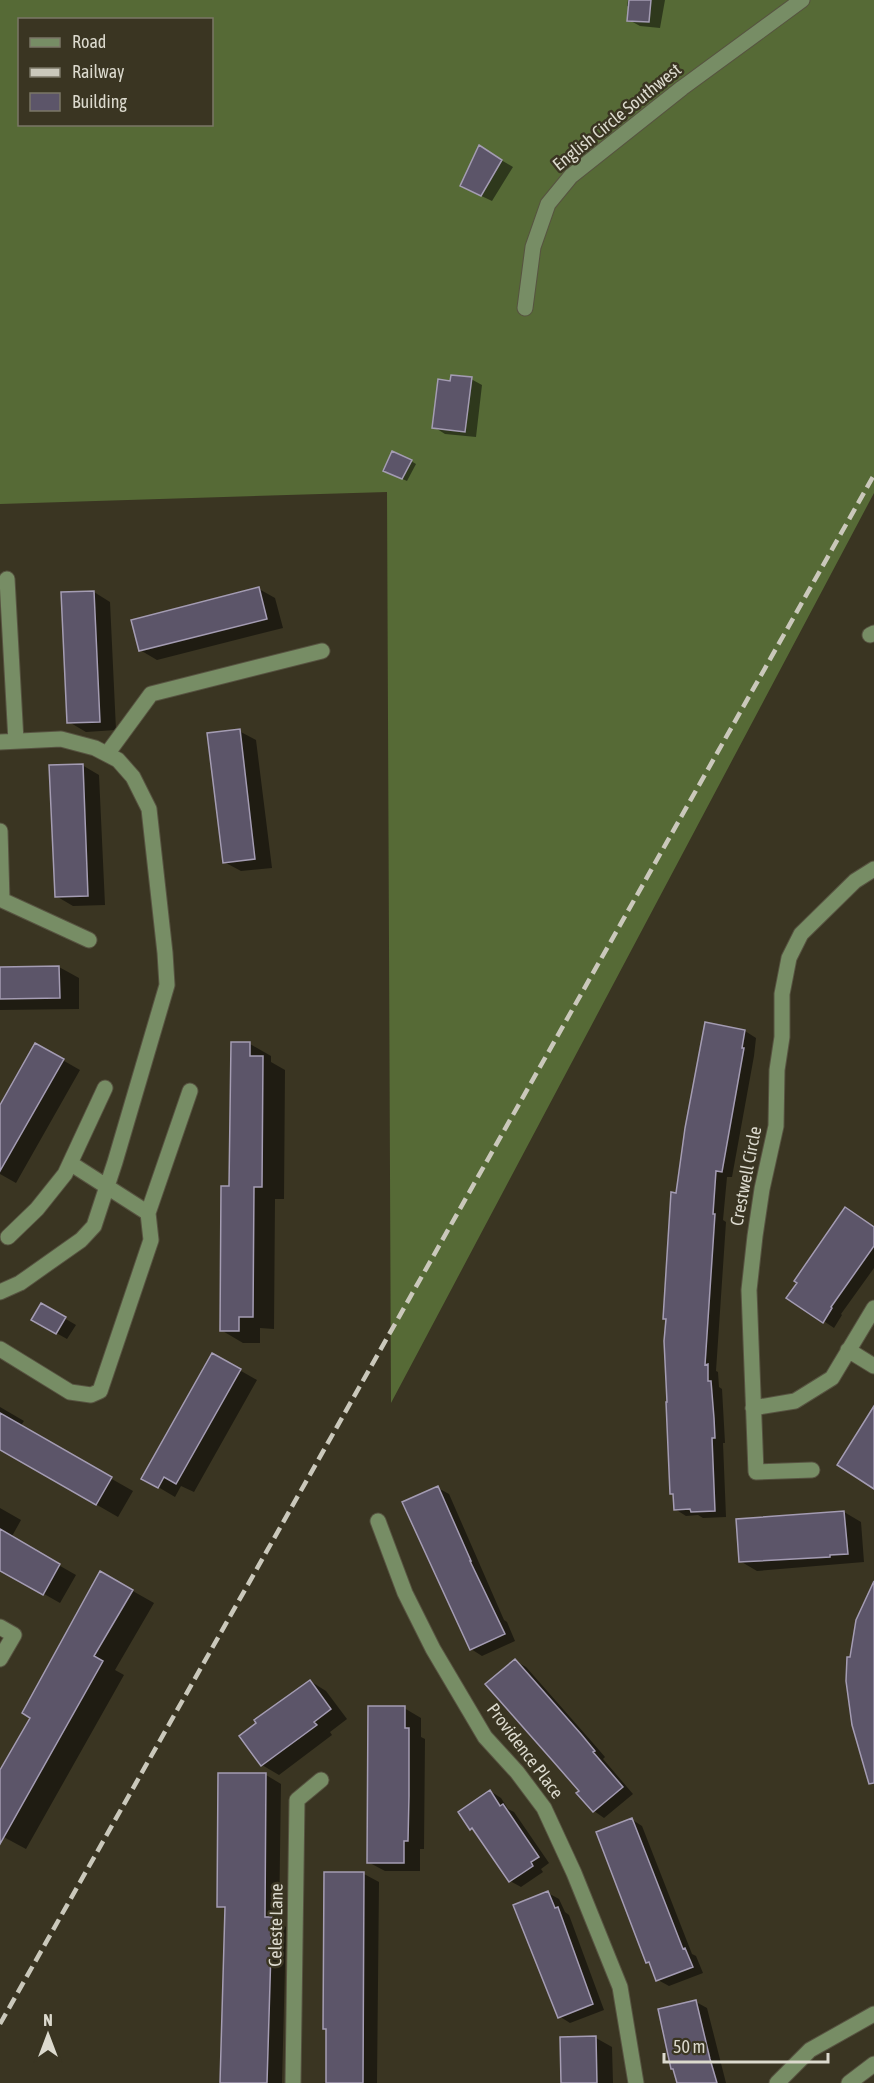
<svg xmlns="http://www.w3.org/2000/svg" width="874" height="2083" viewBox="0 0 874 2083" font-family="'Asap Condensed',sans-serif">
  <style>
    .forest { fill: #566a36; fill-rule: evenodd }
    .shadow { fill: #0007 }
    .building { fill: #5c5569; stroke: #a49cb3; stroke-width: 1.5 }
    .lines { fill: none; stroke-linecap: round; stroke-linejoin: round }
    .minor-casing { stroke: #575341; stroke-width: 17 }
    .minor { stroke: #778d65; stroke-width: 15 }
    .rail { stroke: #cac8bb; stroke-width: 4.5; stroke-dasharray: 12 6; stroke-linecap: butt }
    .labels { text-anchor: middle; stroke-width: 5; stroke-linejoin: round; paint-order: stroke }
    .street-label { font-size: 18px; fill: #dcdace; stroke: #3a3522 }
  </style>
  <rect width="100%" height="100%" fill="#3a3522"/>
  <path class="forest" d="M0,0H874V493L391,1403L387,492L0,504ZM20,20H212V124H20Z"/>
  <path class="shadow" d="M628,0H665L660,28L640,26L629,20L630,7L627,6Z
    M479,147L513,167L492,201L473,192Z
    M471,379L482,385L476,437L445,434L434,427L451,382Z
    M411,461L416,464L407,481L389,473Z
    M259,589L275,598L283,628L157,660L140,650Z
    M94,592L110,602L116,730L86,732L69,722Z
    M239,731L256,740L272,868L241,871L224,862Z
    M82,765L99,775L105,905L73,906L56,896Z
    M59,967L79,978V1009L0,1010V968Z
    M745,1031L756,1038L754,1056L732,1177H727L723,1220L726,1222L716,1371L718,1372L719,1387L722,1389L725,1443H723L726,1517L703,1518L698,1515L686,1516L675,1509L674,1495L672,1493L668,1320L665,1318L677,1194Z
    M250,1044L271,1056V1062L285,1070L284,1199H275L274,1329L260,1328V1343H243L221,1330Z
    M36,1045L80,1070L16,1183L0,1174V1108Z
    M874,1228V1268L841,1314L842,1315L834,1328L788,1297Z
    M42,1305L76,1325L67,1339L33,1320Z
    M213,1355L257,1380L194,1492L181,1486L175,1497L143,1478Z
    M0,1407L24,1421L20,1427L133,1491L118,1517L0,1449Z
    M438,1488L449,1494L504,1620L507,1622L515,1641L482,1656L471,1649Z
    M0,1508L21,1520L11,1538L76,1575L60,1603L0,1569Z
    M844,1512L861,1522L864,1562L757,1571L740,1561L737,1521Z
    M101,1573L154,1603L115,1670L124,1675L26,1849L0,1835V1773L32,1717Z
    M515,1661L526,1667L592,1742L605,1757L603,1759L633,1794L604,1818L594,1811Z
    M310,1681L326,1691L347,1719L330,1732L332,1735L279,1775L262,1765Z
    M404,1708L421,1718V1737L425,1739L424,1849H420V1871H385L368,1862Z
    M266,1775L281,1784L279,1923L286,1927L282,2083H222L227,1910L219,1906Z
    M490,1791L501,1798L508,1809L514,1812L549,1863L541,1869L543,1872L521,1887L510,1881L476,1831L471,1828Z
    M631,1819L642,1826L692,1954L696,1956L703,1973L669,1986L658,1980L651,1964L647,1962Z
    M364,1874L379,1882L377,2083H323L328,2082Z
    M548,1893L559,1899L565,1912L569,1915L604,2010L570,2023L559,2016Z
    M696,2002L707,2008L726,2083H678Z
    M596,2038L612,2047L613,2083H563Z"/>
  <path class="building" d="M629,0H651L649,22L627,21Z
    M479,145L502,160L481,196L460,186Z
    M451,375L472,377L465,432L432,428L438,379L450,381Z
    M392,451L412,460L402,479L383,471Z
    M259,587L267,619L139,651L131,620Z
    M94,591L100,722L67,723L61,592Z
    M240,729L255,859L223,863L207,733Z
    M83,764L88,896L55,897L49,765Z
    M59,966L60,998L0,999V967Z
    M705,1022L745,1030L742,1048H744L722,1172L716,1171L713,1214H715L705,1365L708,1364V1381H711L714,1418L715,1438H712L715,1511L691,1512L690,1509L674,1510L673,1494H670L666,1402H667L664,1341L666,1319H663L671,1192L676,1193L685,1128Z
    M231,1042H250V1056H263L262,1187H254L253,1317H239V1331H220L221,1186H229Z
    M35,1043L64,1059L0,1171V1105Z
    M845,1207L874,1227V1246L831,1307L832,1308L823,1323L786,1298L797,1283L794,1281Z
    M41,1303L66,1317L56,1334L31,1320Z
    M212,1353L241,1369L176,1484L164,1477L158,1488L141,1479Z
    M874,1406V1489L837,1465Z
    M0,1413L112,1477L96,1505L0,1450Z
    M438,1486L471,1561H470L505,1634L470,1650L402,1502Z
    M844,1511L848,1554L830,1555V1557L739,1562L736,1519Z
    M0,1529L60,1564L43,1595L0,1571Z
    M100,1571L133,1590L94,1656L103,1661L0,1844V1770L30,1718L22,1713Z
    M874,1581V1783L869,1784L852,1725L846,1681L847,1657H850L856,1620Z
    M515,1659L581,1734L595,1751L593,1752L623,1787L593,1812L576,1793L579,1791L552,1760L485,1684Z
    M310,1680L331,1709L314,1722L317,1725L261,1766L239,1736L256,1723L254,1720Z
    M368,1706H405V1728H409V1796L408,1841H404V1863H367Z
    M218,1773H266L265,1917H272L267,2083H220L225,1907H217Z
    M490,1790L500,1806L503,1804L539,1857L531,1862L533,1866L509,1882L472,1828L470,1830L458,1812Z
    M632,1818L683,1949L685,1948L693,1967L656,1981L649,1962L646,1963L596,1832Z
    M324,1872H364L363,2083H326V2029H323Z
    M548,1891L555,1908L558,1907L593,2004L558,2018L513,1905Z
    M696,2000L710,2059L717,2083H677L673,2069H671L658,2009Z
    M596,2036L597,2083H561L560,2037Z"/>
  <g class="lines">
    <defs>
      <path id="minor" d="M525,308L533,247L548,204L571,176L682,88L802,0
        M7,579L16,741
        M870,635L874,633
        M0,742L61,739L95,748L118,760L133,777L149,809L165,953L167,985L115,1162L94,1226L81,1240L20,1283L0,1292
        M107,754L151,694L322,651
        M0,831L2,900L89,940
        M70,1163L148,1213
        M8,1237L37,1209L65,1174L105,1088
        M0,1349L70,1392L91,1395L100,1391L151,1240L148,1213L190,1091
        M848,1350L874,1366
        M753,1408L795,1401L832,1378L874,1308
        M812,1470L756,1472L749,1290L755,1236L762,1189L776,1126L777,1070L782,1037V994L789,958L801,934L855,881L874,869
        M378,1521L405,1593L433,1649L485,1737L517,1772L544,1808L574,1873L620,1987L636,2083
        M0,1627L14,1635L0,1659
        M293,2083L297,1800L321,1780
        M777,2083L810,2050L874,2014
        M849,2083L874,2064"/>
    </defs>
    <use href="#minor" class="minor-casing"/>
    <use href="#minor" class="minor"/>
    <path class="rail" d="M0,2024L874,475"/>
  </g>
  <g class="labels">
    <g class="street-label">
      <text transform="translate(617 117) rotate(-39)" y="6">English Circle Southwest</text>
      <text transform="translate(746 1176) rotate(-79)" y="6">Crestwell Circle</text>
      <text transform="translate(525 1751) rotate(53)" y="6">Providence Place</text>
      <text transform="translate(276 1925) rotate(-89)" y="6">Celeste Lane</text>
    </g>
  </g>
  <rect x="18" y="18" width="195" height="108" fill="#3a3522" stroke="#7b7767" stroke-width="1.5"/>
  <rect x="30" y="38" width="30" height="9" fill="#778d65" stroke="#7b7767" stroke-width="1.5"/>
  <text x="72" y="48" font-size="18" fill="#dcdace">Road</text>
  <rect x="30" y="68" width="30" height="9" fill="#cac8bb" stroke="#7b7767" stroke-width="1.5"/>
  <text x="72" y="78" font-size="18" fill="#dcdace">Railway</text>
  <rect x="30" y="93" width="30" height="18" fill="#5c5569" stroke="#7b7767" stroke-width="1.5"/>
  <text x="72" y="108" font-size="18" fill="#dcdace">Building</text>
  <g transform="translate(48 2035)" stroke="#3a3522" stroke-width="4.5" paint-order="stroke">
  <path d="M0-4.5L10 22L0 15L-10 22Z" fill="#dcdace"/>
  <text y="-9" font-size="16" font-weight="bold" text-anchor="middle" fill="#dcdace">N</text>
  </g>
  <path d="M664 2053v9h164v-9" fill="none" stroke="#dcdace" stroke-width="3"/>
  <text x="673" y="2053" font-size="18" fill="#dcdace" stroke="#3a3522" stroke-width="4.5" paint-order="stroke">50 m</text>
</svg>
